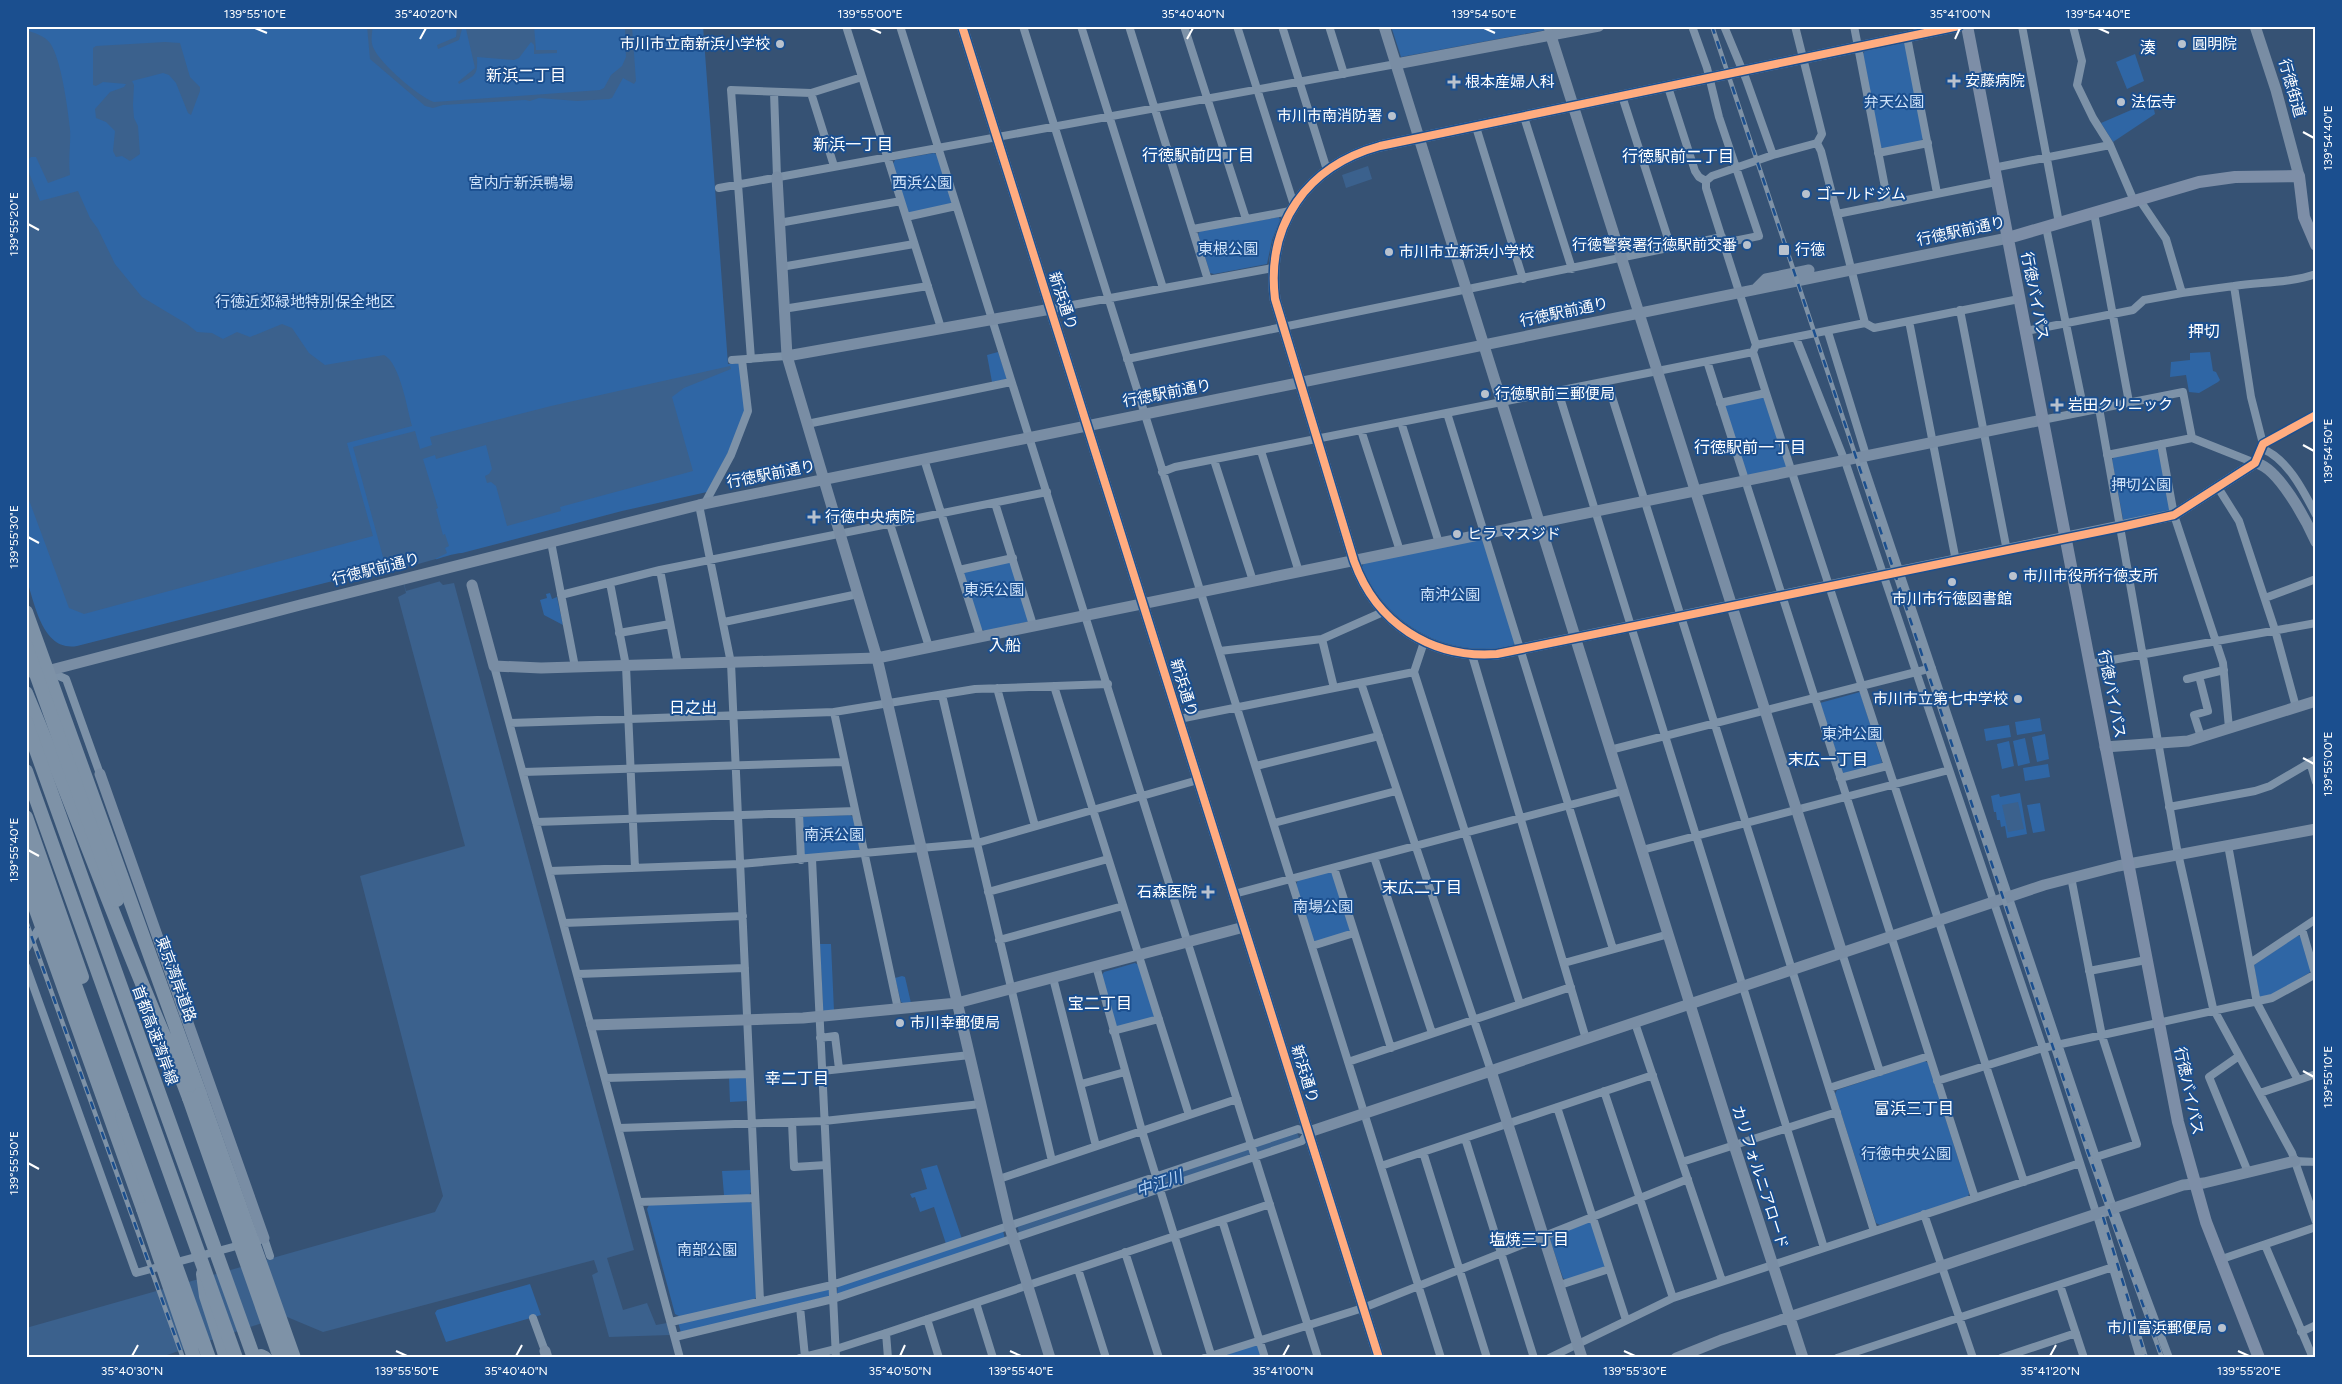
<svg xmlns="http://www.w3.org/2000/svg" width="2342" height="1384" viewBox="0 0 2342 1384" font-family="Figtree,'Noto Sans JP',sans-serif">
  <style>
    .green { fill: #2f66a5 }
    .water { fill: #3b618d }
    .pier { fill: #365274 }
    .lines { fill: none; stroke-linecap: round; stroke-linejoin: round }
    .street { stroke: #7d92a8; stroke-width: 8 }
    .secondary { stroke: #798da4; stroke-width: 11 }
    .primary { stroke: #7d8ea7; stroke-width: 12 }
    .highway { stroke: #7e92a7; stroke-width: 14 }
    .rail-casing { stroke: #7e92a7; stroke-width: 4.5 }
    .rail { stroke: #1b4f8f; stroke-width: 2.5; stroke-dasharray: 8; stroke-linecap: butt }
    .highway-bridge { stroke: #7e92a7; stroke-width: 14 }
    .cycleway-casing { stroke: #1b4f8f; stroke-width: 11 }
    .cycleway { stroke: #ffac80; stroke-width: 8 }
    .ticks { fill: none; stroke: #fff; stroke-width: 2 }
    .poi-dot { fill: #b9c2ce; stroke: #1b4f8f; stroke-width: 2 }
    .labels { text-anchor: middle; stroke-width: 4; stroke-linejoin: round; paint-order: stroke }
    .poi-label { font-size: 15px; fill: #fff; stroke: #1b4f8f; text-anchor: start }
    .street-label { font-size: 15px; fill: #fff; stroke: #1b4f8f }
    .park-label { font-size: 15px; fill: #cfe3fa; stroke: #1b4f8f }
    .neighbourhood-label { font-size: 16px; fill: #fff; stroke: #1b4f8f }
    .water-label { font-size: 16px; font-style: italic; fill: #b5d3f5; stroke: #1b4f8f }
    .neatline { fill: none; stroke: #fff; stroke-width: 2 }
    .ticks-label { font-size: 12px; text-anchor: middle; fill: #fff }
  </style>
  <rect width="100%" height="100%" fill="#365274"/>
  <path class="green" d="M26,26H703L728,364L739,363L746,407L739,432L707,492L622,511L462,553C443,554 399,576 384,568L77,646C42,652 35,603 26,578Z
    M1391,26H1544L1546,30L1401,57Z
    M1903,43L1906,45L1923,138L1921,141L1883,149L1880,146L1863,54L1865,51Z
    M2135,54L2144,81L2127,89L2116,62Z
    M2152,101L2155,114L2113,142L2101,123Z
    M934,153L937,155L952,202L951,205L910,214L907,212L893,164L895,160Z
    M1279,217L1280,220L1272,240L1267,264L1214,274L1210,273L1198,234L1200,231Z
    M998,352L1007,379L992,382L987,355Z
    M2210,352L2213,371L2216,372L2220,380L2218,382L2199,393L2189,392L2186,375L2170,377L2171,362L2190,360V353Z
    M1762,396L1765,398L1787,466L1785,468L1749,475L1746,474L1725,406L1727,403Z
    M2156,448L2159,451L2170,509L2168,512L2126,521L2123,519L2112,460L2114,457Z
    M1481,539L1483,541L1515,642L1513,646C1449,659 1387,627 1362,567L1364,563Z
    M1008,561L1012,563L1029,620L1027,622L985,631L981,629L964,574L966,570Z
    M550,593L552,599L557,597L563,625L544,615L540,600L547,598L546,594Z
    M1860,692L1882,762L1881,765L1845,774L1843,773L1820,703Z
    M2040,718L2042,731L2017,735L2015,722Z
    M2009,725L2011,737L1986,741L1984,729Z
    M2045,734L2049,759L2037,762L2032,737Z
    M2025,738L2030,763L2018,766L2013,741Z
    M2009,741L2014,766L2002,769L1997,744Z
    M2048,764L2050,777L2025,781L2023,768Z
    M2020,793L2027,834L2007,838L2005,826L2001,827L2000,820H1997L1996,812H1994L1991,796L1999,794L2000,797Z
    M2040,803L2045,831L2033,833L2027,805Z
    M850,815L853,817L861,849L859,851L806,856L803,855L801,820L803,817Z
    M1329,872L1333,874L1350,930L1349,932L1316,942L1313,940L1296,885L1298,880Z
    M2298,935L2301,937L2311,970L2309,973L2270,996L2262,998L2259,996L2254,965Z
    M820,944H831L834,1011L826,1012L823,1010Z
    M1135,963L1139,965L1154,1016L1153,1018L1120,1027L1116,1026L1102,975L1104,972Z
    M902,976L905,977L911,1003L905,1004L901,1002L895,978Z
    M1925,1061L1928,1063L1969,1193L1968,1197L1880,1225L1876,1223L1835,1094L1837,1090Z
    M729,1077H745L748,1079V1101L730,1102Z
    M937,1165L962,1239L946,1244L934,1207L920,1212L915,1197L912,1198L910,1194L927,1189L921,1169Z
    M750,1170L751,1192L749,1195H724L722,1171Z
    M749,1201L752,1204L757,1296L754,1300L681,1317L675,1314L647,1209L649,1205Z
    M1588,1222L1592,1223L1605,1265L1604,1268L1566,1280L1563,1278L1550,1240L1552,1236Z
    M1003,1231L1005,1239L839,1295L837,1293L838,1285Z
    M530,1284L541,1315L446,1342L435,1313L437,1310Z
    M830,1289V1296L681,1333L678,1322Z
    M1256,1344L1259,1346L1263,1358H1217Z"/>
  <path class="water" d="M367,26H373C372,33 370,43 374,49C381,64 419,97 434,102L600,90L604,88L611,75L622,66L626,57L625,26H632L636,81L634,84L623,78L612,98L609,99L577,101L539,98L530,101L525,100L443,105L433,108L425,106L370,59Z
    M457,26H534L536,50H557V53L534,54V45L531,42L519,58L514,60L477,57C478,76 475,75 459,84L458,82L475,68L466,29H462L459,40L438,49L437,45L456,37Z
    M26,30C34,33 44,35 50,43C61,58 68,109 70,129C71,144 68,159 70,175L48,183L36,157H31L26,162Z
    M165,42L180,43L190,77L200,87V91L191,115L188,113L176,83L169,75L163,73L132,81L134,85L133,105L134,118L138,126L140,154L130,161L122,156L116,157L113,151L115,131L106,122L96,118L95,109L110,92L124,87L126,84L103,82L96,86L93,85V48L96,46Z
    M26,165L40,201L78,191L90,218L98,229L115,264L142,297L187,324L197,332L212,333L223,339L237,332L250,337L282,324L292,328L309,353L325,365L384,355C400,363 407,408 412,426L347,443L373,536L84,614L69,608L26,492Z
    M1368,166L1372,179L1346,188L1342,175Z
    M730,366L731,369L684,388L672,397L693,471L560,507L561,511L507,526L496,486L491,482L487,483L485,476L489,474L492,469L486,445L436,459L435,455L423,459L438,508L436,509L443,535L445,534L449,546L445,548L447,553L435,559L440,582L443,585L454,583L634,1250L607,1258L623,1310L647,1303L656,1325L667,1323L670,1335L609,1337L592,1275L598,1272L594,1260L323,1332L280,1314L262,1323L158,1358H26V1328L435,1212L443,1196L360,876L465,846L398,597L406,593L400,569L399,566L386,568L353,447L415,431L420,449L432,445L430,437L551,406Z
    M2018,802L2024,829L2008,832L2002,805Z
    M1297,1132L1300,1140L1020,1234L1017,1226Z"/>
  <path class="pier" d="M436,559L441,581L406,591L400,569Z"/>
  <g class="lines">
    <path class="street" d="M846,26L941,328
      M900,26L1318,1358
      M1023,26L1441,1358
      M1081,26L1163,288
      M1129,26L1208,280
      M1184,26L1246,219
      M1237,26L1294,205
      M1282,26L1327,170
      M1329,26L1344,74
      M1547,26L1551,36
      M1692,26L1707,68L1719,117L1759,236L1724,243
      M1724,26L1746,79L1773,155
      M1795,26L1822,134L1817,143
      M1854,26L1888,203
      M2022,26L2059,223
      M2073,26L2082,61L2077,85L2093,118L2110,145L2134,201
      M1907,37L1937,193
      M1668,87L1695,171L1699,177L1706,181
      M774,92L777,177
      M811,93L834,166
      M1622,96L1671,248
      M1524,117L1572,269
      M1476,127L1523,279
      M1817,143L1821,151L1865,323L1756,345L1706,188V181L1712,176L1773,155Z
      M1878,153L1928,143
      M1993,168L2110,145
      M719,188L1396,64
      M2139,199L2166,239L2182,293L2234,286L2251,397L2263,444
      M2094,213L2129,402
      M1837,214L1996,182
      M906,217L956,206
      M779,223L901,201
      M2046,227L2084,411
      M1193,229L1290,211
      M781,267L914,244
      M2234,286C2261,282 2290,283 2316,274
      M783,309L928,286
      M1051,309L1273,268
      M1960,310L2007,551
      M1909,321L1956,561
      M1865,323L1874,328L2019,299
      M2026,331L2133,310L2144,300L2182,293
      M1828,332L1865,452L1862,460L2111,1202L2169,1358
      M1796,338L1846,464L2043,1048L2099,1222L2140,1358
      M1756,345L1753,352L1766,393L2024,1182
      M751,359L731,90L811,93L862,77
      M1127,359L1722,237
      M732,360L787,356
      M1707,361L1975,1198
      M1607,381L1874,1231
      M1558,391L1824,1248
      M1720,403L1766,393
      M2099,408L2177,849L2213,1008L2292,1153L2316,1222
      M1447,413L1613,949
      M2042,420L2183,392L2192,438L2255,463L2263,444L2316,415
      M1401,422L1439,543
      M807,424L1011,382
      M1361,430L1400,551
      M2161,444L2174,515L2223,663L2229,728
      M2261,448C2288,459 2303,490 2316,515
      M1261,451L1299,572
      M2107,455L2192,438
      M924,459L980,636
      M1214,460L1253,581
      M1162,472L1175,467L1753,352
      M2217,486L2239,521L2275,630L2296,707
      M705,503L731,455L748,411L742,360
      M995,503L1033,625
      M699,505L731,663L760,1301
      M890,524L929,647
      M551,542L575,667
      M660,570L678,664
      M959,570L1013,558
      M610,583L626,666L635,868
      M561,595L660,570L1047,492
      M2265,598L2316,579
      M724,622L858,594
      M619,633L670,624
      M1322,639L1334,688
      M1220,651L1322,639L1383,612
      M1472,655L1586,1039
      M2090,664L2316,623
      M494,666L680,1358
      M47,671L66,679L100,774
      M1414,672L1520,1004
      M2187,679L2199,676
      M1361,683L1491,1071
      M1054,686L1189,1115
      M997,688L1035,826
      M942,695L1052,1161
      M834,712L898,1009
      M1179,719L1414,672L1424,642
      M510,723L834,712L975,689L1108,684
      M2201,737L2194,715L2208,711L2199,676L2224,670
      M1610,750L1932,668
      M2310,762L2316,782
      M1256,766L1379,736
      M523,772L844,762
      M1840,778L1887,766
      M2169,807L2255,791L2270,786L2316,759
      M799,813L801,860
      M536,822L855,811
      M1274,823L1396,791
      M2228,845L2257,1003L2298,1080
      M1642,850L1949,770
      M1374,857L1432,1033
      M812,859L836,1358
      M1334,868L1391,1048
      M550,871L740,864L977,843L1198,780
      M2071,877L2102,1036L2137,1144L2096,1157
      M988,892L1108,859
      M1234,894L1623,791
      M564,923L743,916
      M2302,929L2316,977
      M999,940L1123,906
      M1312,946L1354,933
      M26,949L41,925
      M1842,953L1880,1072
      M1564,963L1669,934
      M2250,963L2316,919
      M26,966L136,1273L244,1244
      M1096,966L1142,1131L1212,1358
      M2089,971L2146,960
      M578,974L745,968
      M1053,978L1096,1146
      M1635,1023L1722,1281
      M1113,1031L1159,1019
      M820,1038L835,1036L839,1069
      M2239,1056L2209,1077L2248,1172
      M1348,1062L1571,987
      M822,1071L970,1055
      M606,1078L749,1074
      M1937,1081L2043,1048L2272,998L2316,974
      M1081,1084L1125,1072
      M1829,1088L1929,1056
      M1604,1091L1673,1298
      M2260,1093L2316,1074
      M1557,1107L1626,1320
      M792,1122L794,1167L826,1165
      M619,1128L824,1121L981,1104
      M1465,1138L1534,1358
      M1423,1152L1487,1358
      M2295,1161L2316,1162
      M1682,1162L1837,1112
      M1381,1166L1653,1075
      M999,1179L1237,1099
      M639,1202L754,1198
      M1924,1214L1973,1358
      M1222,1220L1265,1358
      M260,1240L264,1238L270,1256
      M2265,1245L2313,1358
      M1125,1252L1159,1358
      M2219,1260L2316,1227
      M1078,1269L1106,1358
      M1560,1285L1609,1269
      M2060,1285L2084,1358
      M976,1303L993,1358
      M800,1307L805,1357
      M533,1318L545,1351
      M927,1319L939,1358
      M671,1322L832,1285L1298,1129L1309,1132L1302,1141L833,1299L675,1337
      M2301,1332L2316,1325
      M886,1333L888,1358
      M800,1358L836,1349L886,1333L1270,1204
      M1204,1358L1363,1308L1688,1179
      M1549,1358L1673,1298L2080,1163
      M1837,1358L2113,1267
      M2001,1358L2076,1333"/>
    <path class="secondary" d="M962,26L1379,1358
      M1384,26L1734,1145L1803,1358
      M1959,26L1380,146C1307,166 1266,224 1275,299L1354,561C1376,623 1431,659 1497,654L2174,515L2255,463C2278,466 2307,522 2316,542
      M2255,26L2276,90L2299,176
      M1551,36L1842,953
      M1396,64L1599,26
      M777,177L787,356L877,658L1009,1225L1050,1358
      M1756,289L1766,279L1809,270
      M787,356L1051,309
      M472,585L494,666L541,668L877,658L2042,420
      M26,672L47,671L300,605L699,505L2008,238
      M2105,747L2188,741L2316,701
      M100,774L264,1238
      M592,1025L803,1018L957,1003L1244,927
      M1491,1071L1582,1358
      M1309,1132L2044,885L2118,866L2316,829
      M545,1351L547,1358
      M1676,1358L1721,1340L2183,1185L2204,1183L2295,1161"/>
    <path class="primary" d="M1967,26L2178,1122L2206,1222L2259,1358
      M2008,238L2199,182L2235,177L2299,176L2304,217L2316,245"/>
    <path class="highway" d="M26,612L200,1094
      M26,693C78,816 121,941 176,1063
      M26,817L82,977
      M26,848L122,1116
      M26,882L143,1209
      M173,1056L189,1098
      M203,1274L206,1296L226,1358
      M253,1358L261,1356L265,1358"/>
    <defs>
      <path id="rail" d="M1712,26L2088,1152L2162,1358
        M26,921L183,1358
        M2103,1217L2146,1358"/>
    </defs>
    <use href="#rail" class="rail-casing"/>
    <use href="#rail" class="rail"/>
    <path class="highway-bridge" d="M26,646L117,900
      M26,722L254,1358
      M26,771L236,1358
      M200,1094L294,1358
      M189,1098L280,1358
      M122,1116L209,1358
      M143,1209L194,1358"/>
    <defs>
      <path id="cycleway" d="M962,26L1379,1358
        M1959,26L1380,146C1307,166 1266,224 1275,299L1354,561C1376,623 1431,659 1497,654L2121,527L2174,515L2255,463L2263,444L2316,415"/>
    </defs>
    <use href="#cycleway" class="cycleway-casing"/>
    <use href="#cycleway" class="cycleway"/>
  </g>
  <path class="ticks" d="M255,28L267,33M870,28L881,33M1484,28L1495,33M2098,28L2109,33M420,39L426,28M1187,39L1193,28M1955,39L1960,28M2303,132L2314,138M28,224L39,230M2303,445L2314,451M28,537L39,543M2303,758L2314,764M28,850L39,856M2303,1071L2314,1077M28,1163L39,1169M396,1351L407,1356M1010,1351L1021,1356M1624,1351L1635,1356M2238,1351L2249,1356M132,1356L138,1345M516,1356L522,1345M900,1356L905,1345M1283,1356L1289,1345M2050,1356L2056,1345"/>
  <g class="poi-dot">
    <circle cx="780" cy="44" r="5"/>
    <circle cx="2182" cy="44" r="5"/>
    <path d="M1951.5 73.5h5v5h5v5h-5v5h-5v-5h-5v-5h5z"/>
    <path d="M1451.5 74.5h5v5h5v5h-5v5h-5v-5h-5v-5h5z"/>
    <circle cx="2121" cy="102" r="5"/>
    <circle cx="1392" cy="116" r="5"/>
    <circle cx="1806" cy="194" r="5"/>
    <circle cx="1747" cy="245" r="5"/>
    <rect x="1778" y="244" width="12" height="12" rx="2.5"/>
    <circle cx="1389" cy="252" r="5"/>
    <circle cx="1485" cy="394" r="5"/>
    <path d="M2054.5 397.5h5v5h5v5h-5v5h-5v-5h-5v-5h5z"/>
    <path d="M811.5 509.5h5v5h5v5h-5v5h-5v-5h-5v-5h5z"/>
    <circle cx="1457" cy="534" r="5"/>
    <circle cx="2013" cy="576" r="5"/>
    <circle cx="1952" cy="582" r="5"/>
    <circle cx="2018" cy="699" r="5"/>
    <path d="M1205.5 884.5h5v5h5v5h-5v5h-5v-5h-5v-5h5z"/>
    <circle cx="900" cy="1023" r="5"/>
    <circle cx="2222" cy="1328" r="5"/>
  </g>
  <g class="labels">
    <g class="poi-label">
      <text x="770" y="49" text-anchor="end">市川市立南新浜小学校</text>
      <text x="2192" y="49">圓明院</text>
      <text x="1965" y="86">安藤病院</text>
      <text x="1465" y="87">根本産婦人科</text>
      <text x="2131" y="107">法伝寺</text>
      <text x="1382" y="121" text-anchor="end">市川市南消防署</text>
      <text x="1816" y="199">ゴールドジム</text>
      <text x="1737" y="250" text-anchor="end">行徳警察署行徳駅前交番</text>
      <text x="1795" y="255">行徳</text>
      <text x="1399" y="257">市川市立新浜小学校</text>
      <text x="1495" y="399">行徳駅前三郵便局</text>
      <text x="2068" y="410">岩田クリニック</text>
      <text x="825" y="522">行徳中央病院</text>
      <text x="1467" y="539">ヒラ マスジド</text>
      <text x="2023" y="581">市川市役所行徳支所</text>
      <text x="1952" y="604" text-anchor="middle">市川市行徳図書館</text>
      <text x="2008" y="704" text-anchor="end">市川市立第七中学校</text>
      <text x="1197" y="897" text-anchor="end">石森医院</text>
      <text x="910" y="1028">市川幸郵便局</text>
      <text x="2212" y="1333" text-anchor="end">市川富浜郵便局</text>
    </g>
    <g class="street-label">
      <text transform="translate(2292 88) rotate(74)" y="5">行徳街道</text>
      <text transform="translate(1961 231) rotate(-12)" y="5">行徳駅前通り</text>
      <text transform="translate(2035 296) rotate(79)" y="5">行徳バイパス</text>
      <text transform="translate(1063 301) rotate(72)" y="5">新浜通り</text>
      <text transform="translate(1564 312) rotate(-12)" y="5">行徳駅前通り</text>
      <text transform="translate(1167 393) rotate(-11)" y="5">行徳駅前通り</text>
      <text transform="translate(771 474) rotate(-11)" y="5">行徳駅前通り</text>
      <text transform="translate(376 569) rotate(-14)" y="5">行徳駅前通り</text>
      <text transform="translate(1184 688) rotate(73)" y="5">新浜通り</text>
      <text transform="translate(2112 694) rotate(79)" y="5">行徳バイパス</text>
      <text transform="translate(176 979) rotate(70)" y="5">東京湾岸道路</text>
      <text transform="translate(155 1035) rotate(70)" y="5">首都高速湾岸線</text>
      <text transform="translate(1305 1074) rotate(73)" y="5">新浜通り</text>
      <text transform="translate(2189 1091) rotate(78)" y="5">行徳バイパス</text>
      <text transform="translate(1760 1177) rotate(72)" y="5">カリフォルニアロード</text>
    </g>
    <g class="park-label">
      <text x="1894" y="107">弁天公園</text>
      <text x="521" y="188">宮内庁新浜鴨場</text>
      <text x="922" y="188">西浜公園</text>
      <text x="1228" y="254">東根公園</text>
      <text x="305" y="307">行徳近郊緑地特別保全地区</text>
      <text x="2141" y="490">押切公園</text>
      <text x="994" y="595">東浜公園</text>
      <text x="1450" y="600">南沖公園</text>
      <text x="1852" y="739">東沖公園</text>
      <text x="834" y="840">南浜公園</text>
      <text x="1323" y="912">南場公園</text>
      <text x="1906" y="1159">行徳中央公園</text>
      <text x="707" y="1255">南部公園</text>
    </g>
    <g class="neighbourhood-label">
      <text x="2148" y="53">湊</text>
      <text x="526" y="81">新浜二丁目</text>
      <text x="853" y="150">新浜一丁目</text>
      <text x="1198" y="161">行徳駅前四丁目</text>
      <text x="1678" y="162">行徳駅前二丁目</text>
      <text x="2204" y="337">押切</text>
      <text x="1750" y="453">行徳駅前一丁目</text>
      <text x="1005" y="651">入船</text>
      <text x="693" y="713">日之出</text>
      <text x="1828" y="765">末広一丁目</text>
      <text x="1422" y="893">末広二丁目</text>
      <text x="1100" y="1009">宝二丁目</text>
      <text x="797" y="1084">幸二丁目</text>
      <text x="1914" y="1114">富浜三丁目</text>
      <text x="1529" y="1245">塩焼三丁目</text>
    </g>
    <g class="water-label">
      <text transform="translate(1159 1183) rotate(-19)" y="6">中江川</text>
    </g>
  </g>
  <rect width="2342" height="1384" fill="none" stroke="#1b4f8f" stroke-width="55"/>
  <rect x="28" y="28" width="2286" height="1328" class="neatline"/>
  <g class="ticks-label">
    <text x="255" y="18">139°55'10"E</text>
    <text x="426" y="18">35°40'20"N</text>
    <text x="870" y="18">139°55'00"E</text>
    <text x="1193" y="18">35°40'40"N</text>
    <text x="1484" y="18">139°54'50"E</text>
    <text x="1960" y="18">35°41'00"N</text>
    <text x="2098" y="18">139°54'40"E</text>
    <text transform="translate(2328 138) rotate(-90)" y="4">139°54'40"E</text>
    <text transform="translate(14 224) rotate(-90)" y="4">139°55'20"E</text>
    <text transform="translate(2328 451) rotate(-90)" y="4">139°54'50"E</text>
    <text transform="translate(14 537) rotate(-90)" y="4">139°55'30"E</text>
    <text transform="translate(2328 764) rotate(-90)" y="4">139°55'00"E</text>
    <text transform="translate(14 850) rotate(-90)" y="4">139°55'40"E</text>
    <text transform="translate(2328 1077) rotate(-90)" y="4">139°55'10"E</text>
    <text transform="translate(14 1163) rotate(-90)" y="4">139°55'50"E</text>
    <text x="132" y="1375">35°40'30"N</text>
    <text x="407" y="1375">139°55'50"E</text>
    <text x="516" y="1375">35°40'40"N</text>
    <text x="900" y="1375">35°40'50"N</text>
    <text x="1021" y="1375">139°55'40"E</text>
    <text x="1283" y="1375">35°41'00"N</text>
    <text x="1635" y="1375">139°55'30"E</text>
    <text x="2050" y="1375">35°41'20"N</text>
    <text x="2249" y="1375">139°55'20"E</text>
  </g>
</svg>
